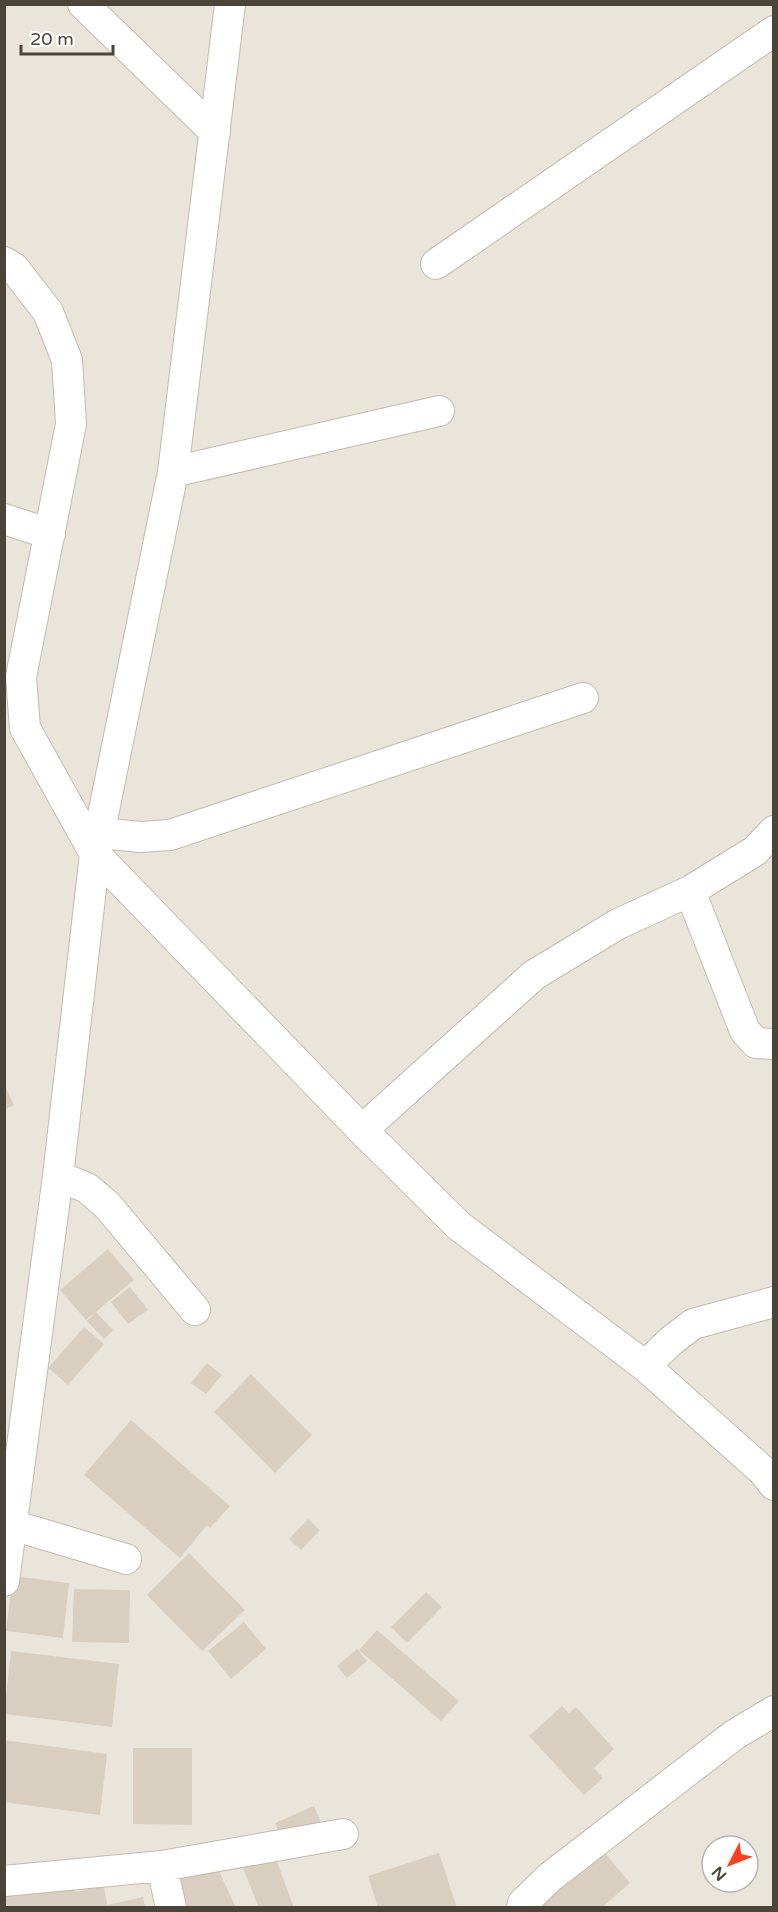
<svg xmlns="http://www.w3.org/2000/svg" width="778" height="1912" viewBox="0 0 778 1912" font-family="'Varela Round',sans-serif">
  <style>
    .residential { fill: #eae5da; fill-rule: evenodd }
    .building { fill: #d8cfc1 }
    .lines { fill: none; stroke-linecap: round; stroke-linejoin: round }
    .minor-casing { stroke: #c2bbae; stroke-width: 32 }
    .minor { stroke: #fff; stroke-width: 30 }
  </style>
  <rect width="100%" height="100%" fill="#f6f3ec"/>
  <path class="residential" d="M5,5H773V1907L5,1908ZM712,1846H748V1882H712Z"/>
  <path class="building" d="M4,1084L14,1105L4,1110Z
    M108,1249L134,1280L86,1320L60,1290Z
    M130,1287L148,1310L128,1324L111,1302Z
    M96,1312L113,1330L104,1339L87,1321Z
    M84,1327L104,1344L68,1385L48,1368Z
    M207,1363L222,1375L206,1394L191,1383Z
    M251,1374L312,1435L275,1473L214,1412Z
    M131,1420L230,1506L210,1528L207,1525L180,1558L84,1475Z
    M308,1519L320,1530L301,1550L289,1539Z
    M189,1553L245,1610L202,1651L147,1595Z
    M13,1576L69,1583L63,1638L6,1631Z
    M74,1589L130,1590L129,1643L72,1642Z
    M426,1592L442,1607L407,1643L391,1627Z
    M244,1622L266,1649L231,1679L208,1651Z
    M377,1630L459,1701L441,1721L359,1650Z
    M357,1649L367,1661L347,1678L337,1666Z
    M11,1651L119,1664L112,1727L4,1714Z
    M562,1706L569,1713L576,1707L614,1749L594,1768L603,1778L584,1795L529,1736Z
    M4,1740L107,1754L100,1815L4,1802Z
    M133,1748H192V1825L133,1824Z
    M314,1806L324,1829L284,1845L275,1823Z
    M588,1833L630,1883L601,1908H517Z
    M273,1851L294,1908H259L241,1863Z
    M439,1853L457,1908H378L368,1876Z
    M214,1860L236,1908H183L170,1880Z
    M73,1883L75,1892L104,1886L107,1905L143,1897L145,1908H4V1897Z"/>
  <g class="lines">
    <defs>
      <path id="minor" d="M83,4L215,132
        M4,262L14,268L48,312L67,360L71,424L21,677L25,728L95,854L362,1130L459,1226L645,1366L763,1471L774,1485
        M436,264L774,31
        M173,472L439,411
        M4,519L50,534
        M99,833L141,837L170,835L583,698
        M690,891L745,1031L756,1043L774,1044
        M362,1130L534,975L618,924L690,891L755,851L774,831
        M58,1176L87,1188L107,1205L195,1310
        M645,1366L671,1341L693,1324L774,1302
        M12,1525L126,1559
        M4,1581L58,1176L95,854L173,472L230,4
        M162,1866L171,1908
        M4,1881L162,1866L343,1834
        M522,1908L523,1903L550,1877L734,1735L774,1711"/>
    </defs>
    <use href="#minor" class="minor-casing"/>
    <use href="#minor" class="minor"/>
  </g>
  <rect width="778" height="1912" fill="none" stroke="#4b4439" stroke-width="12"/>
  <g transform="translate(730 1864) rotate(228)"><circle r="28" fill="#ffffff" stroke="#b7b4b0" stroke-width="1.5"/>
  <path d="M0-4.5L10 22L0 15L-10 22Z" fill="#fc3f1d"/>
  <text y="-9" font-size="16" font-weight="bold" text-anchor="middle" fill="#4b4439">N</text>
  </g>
  <path d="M21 45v9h92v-9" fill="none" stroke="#4b4439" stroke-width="3"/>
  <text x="30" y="45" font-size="18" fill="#4b4439" stroke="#ffffff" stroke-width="4.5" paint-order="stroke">20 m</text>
</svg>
